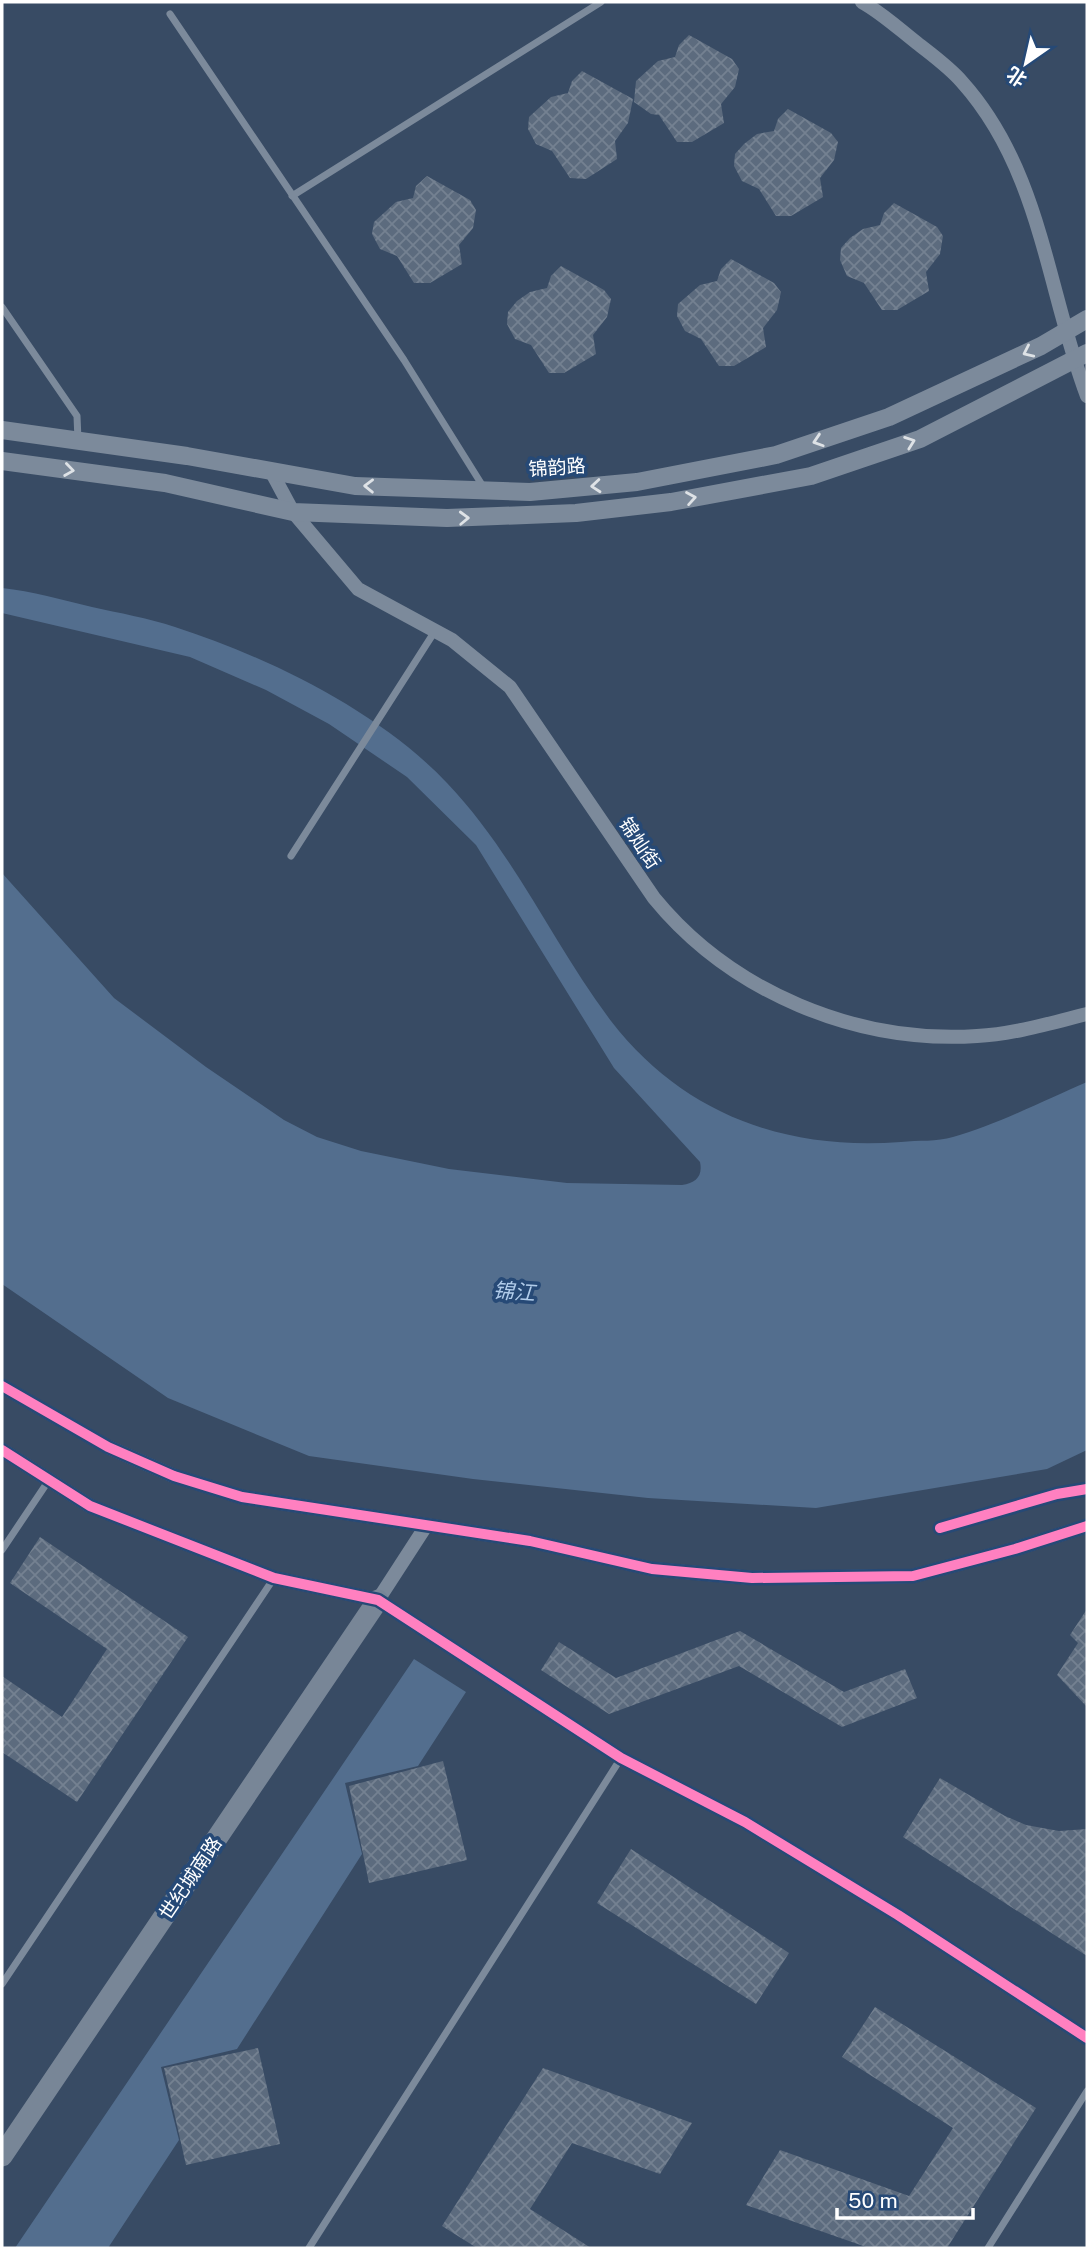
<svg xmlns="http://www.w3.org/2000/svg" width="1089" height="2250" viewBox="0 0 1089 2250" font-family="'Public Sans','Noto Sans SC',sans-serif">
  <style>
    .water { fill: #536e8e }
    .building { fill: url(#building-cross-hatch) }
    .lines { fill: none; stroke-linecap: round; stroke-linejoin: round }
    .service { stroke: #7c8a9b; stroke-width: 7 }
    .minor { stroke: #7c8a9b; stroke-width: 14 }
    .tertiary { stroke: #7c8a9b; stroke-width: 18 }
    .secondary { stroke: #788697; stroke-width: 21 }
    .cycleway-casing { stroke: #264976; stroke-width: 15 }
    .cycleway { stroke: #ff80c0; stroke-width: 10 }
    .oneway { stroke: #dee2e6 }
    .labels { text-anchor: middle; stroke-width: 7; stroke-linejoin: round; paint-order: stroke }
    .street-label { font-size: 19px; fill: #fff; stroke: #264976 }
    .water-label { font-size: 21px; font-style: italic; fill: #b1ccea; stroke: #264976 }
  </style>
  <defs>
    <pattern id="building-cross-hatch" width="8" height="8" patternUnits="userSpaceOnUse" patternTransform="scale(1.75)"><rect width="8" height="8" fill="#5c6b7e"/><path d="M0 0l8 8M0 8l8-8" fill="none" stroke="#748191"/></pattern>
  </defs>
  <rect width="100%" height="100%" fill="#384b64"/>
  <path class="water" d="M2,588C32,591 62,600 92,607C119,613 148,618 175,627C268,657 379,711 447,783C514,853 553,944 611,1021C683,1114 785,1151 901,1142C918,1140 937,1142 953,1137C994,1126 1047,1099 1087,1082V1450L1047,1469L816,1508L648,1498L473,1479L309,1456L168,1398L2,1284V873L114,998L206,1067L284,1120L317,1137L361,1151L449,1169L567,1183L682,1185C696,1183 703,1176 700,1162L614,1068L476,845L407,777L329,724L266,690L190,657L2,613Z
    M414,1659L466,1692L418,1766L345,1783L362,1854L237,2049L161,2067L179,2140L108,2248H15Z"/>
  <path class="building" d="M689,35L732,59L739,69L735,87L721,104L724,123L692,142H677L659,115L651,114L634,102L636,81L658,61L675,57L679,45Z
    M582,71L633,99L628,123L615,141L617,159L586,179L570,178L552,151L536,144L528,129L529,117L551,97L568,93L572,81Z
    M788,109L831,133L838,142L834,160L820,178L823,197L791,216H776L759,189L742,181L734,166L735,154L744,144L757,134L774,131L778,119Z
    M427,176L470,200L476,210L473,228L459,245L462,264L430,283H414L397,256L380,249L372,234L374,222L396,202L413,198L416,186Z
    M894,203L937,227L943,236L940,254L926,272L929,291L897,310H882L864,283L847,276L840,260L841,248L850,238L863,229L880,225L884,213Z
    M731,259L774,283L781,292L777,310L763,328L766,347L734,366H719L701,339L685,331L677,316L678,304L700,285L717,281L721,269Z
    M561,266L604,290L611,299L607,317L593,335L596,354L564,373H549L531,345L515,339L507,324L508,312L517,301L530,292L547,288L551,276Z
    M40,1537L188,1637L77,1802L2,1752V1676L62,1717L107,1649L10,1583Z
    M1087,1609V1707L1057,1675L1078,1643L1070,1635Z
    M740,1631L844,1692L905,1669L917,1698L842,1727L739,1666L609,1714L541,1670L559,1642L616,1678Z
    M443,1761L467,1860L369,1883L349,1786Z
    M940,1778L1005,1816L1026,1825L1059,1831L1087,1829V1956L903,1837Z
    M631,1849L789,1953L756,2004L597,1903Z
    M875,2007L1036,2108L947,2248H869L746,2205L780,2150L909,2196L953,2128L842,2057Z
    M258,2048L280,2144L186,2165L164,2068Z
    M543,2068L692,2123L660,2174L572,2143L530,2209L591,2248H477L442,2226Z"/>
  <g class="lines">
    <path class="service" d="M170,14L404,360L484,488
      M292,196L601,2
      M2,307L77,416L78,440
      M291,856L435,631
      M2,1550L49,1480
      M2,1984L274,1578
      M309,2248L621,1758
      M988,2248L1087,2091"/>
    <path class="minor" d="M862,2C882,13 899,29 917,43C932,55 949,67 962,82C1041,170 1047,290 1087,396
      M271,471L293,512L358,589L452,640L510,687L654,898C731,992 856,1044 977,1036C1014,1034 1051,1023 1087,1014
      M2,1386L108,1447L174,1476L242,1497L530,1541L652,1569L752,1578L913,1576L1015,1549L1087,1526
      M2,1450L90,1506L274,1578L378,1600L621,1758L745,1822L898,1915L1087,2038
      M378,1600L426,1526"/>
    <path class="tertiary" d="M2,430L187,456L355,486L530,492L637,482L776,455L889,417L1041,346L1087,319
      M2,461L165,483L293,512L447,518L576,513L671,502L811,476L920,439L1087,353"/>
    <path class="secondary" d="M2,2156L378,1600"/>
    <defs>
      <path id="cycleway" d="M2,1386L108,1447L174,1476L242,1497L530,1541L652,1569L752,1578L913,1576L1015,1549L1087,1526
        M2,1450L90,1506L274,1578L378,1600L621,1758L745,1822L898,1915L1087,2038
        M940,1528L1057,1494L1087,1489"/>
    </defs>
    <use href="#cycleway" class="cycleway-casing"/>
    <use href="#cycleway" class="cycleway"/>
  </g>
  <defs><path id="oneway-chevron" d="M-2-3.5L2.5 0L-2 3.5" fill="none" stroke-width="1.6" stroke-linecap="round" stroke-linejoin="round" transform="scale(1.75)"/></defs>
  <g class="oneway">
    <use href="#oneway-chevron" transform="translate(1028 352) rotate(155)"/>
    <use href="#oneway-chevron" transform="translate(818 441) rotate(162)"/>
    <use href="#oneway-chevron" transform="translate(910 442) rotate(-20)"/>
    <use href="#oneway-chevron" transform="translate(69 470) rotate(8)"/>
    <use href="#oneway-chevron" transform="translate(369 486) rotate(-179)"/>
    <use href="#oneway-chevron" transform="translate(596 486) rotate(175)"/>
    <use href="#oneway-chevron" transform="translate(691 498) rotate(-10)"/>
    <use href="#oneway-chevron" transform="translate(464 518) rotate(-2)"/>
  </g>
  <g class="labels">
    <g class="street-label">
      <text transform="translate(557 467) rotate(-4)" y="7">锦韵路</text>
      <text transform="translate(640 843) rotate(56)" y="7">锦灿街</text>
      <text transform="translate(190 1878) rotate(-56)" y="7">世纪城南路</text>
    </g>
    <g class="water-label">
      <text transform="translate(514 1292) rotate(4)" y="7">锦江</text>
    </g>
  </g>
  <rect width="1089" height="2250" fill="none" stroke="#ffffff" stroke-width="7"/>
  <g transform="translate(1026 63) rotate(214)" stroke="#264976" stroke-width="5" paint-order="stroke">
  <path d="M0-5L12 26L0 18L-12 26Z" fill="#ffffff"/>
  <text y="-10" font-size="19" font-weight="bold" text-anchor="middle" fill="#ffffff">北</text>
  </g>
  <path d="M837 2208v10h136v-10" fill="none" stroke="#ffffff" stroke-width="3.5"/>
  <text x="848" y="2208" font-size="21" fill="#ffffff" stroke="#264976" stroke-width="5" paint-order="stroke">50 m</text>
</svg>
